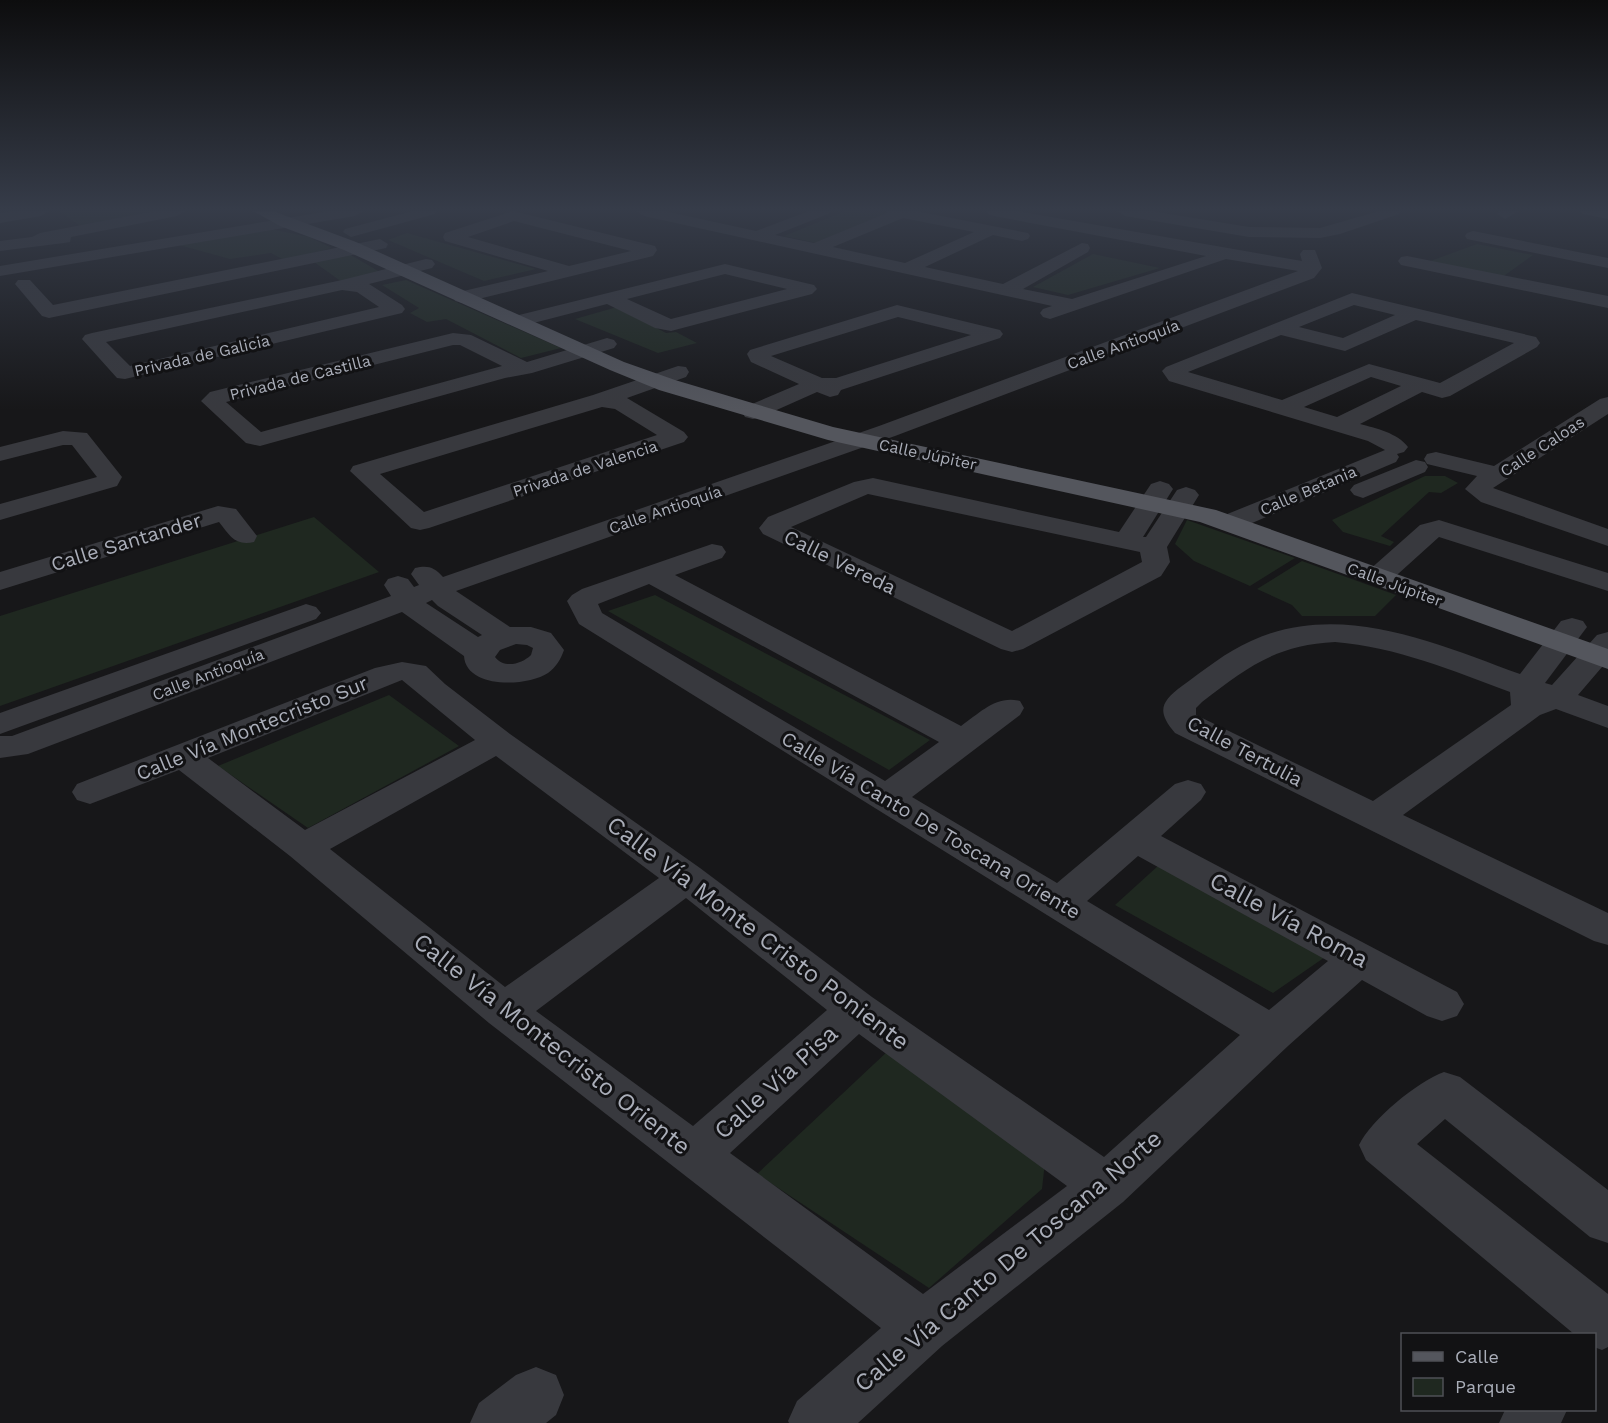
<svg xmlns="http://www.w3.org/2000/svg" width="1608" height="1423" viewBox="0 0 1608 1423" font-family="'Work Sans',sans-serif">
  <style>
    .green { fill: #1f2820 }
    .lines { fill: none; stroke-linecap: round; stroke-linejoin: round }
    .minor { fill: #38393e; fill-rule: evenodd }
    .major { fill: #54565d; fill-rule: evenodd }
    .labels { text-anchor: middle; stroke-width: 6; stroke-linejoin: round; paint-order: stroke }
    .far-street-label { font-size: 16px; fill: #aaaeb9; stroke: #121214 }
    .street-label { font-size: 20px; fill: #aaaeb9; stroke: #121214 }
    .near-street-label { font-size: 24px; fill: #aaaeb9; stroke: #121214 }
  </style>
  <rect width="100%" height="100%" fill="#171719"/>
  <path class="green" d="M59,211H152L155,212L82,227Z
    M846,211L889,213L821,244L784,236Z
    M271,229L309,237L332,248L284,260L271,253L230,259L179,245Z
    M407,233L536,269L484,281L388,240Z
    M1477,244L1533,255L1501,278L1425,263Z
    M349,254L380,272L342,282L314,262Z
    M1093,254L1160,268L1068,295L1033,287Z
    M406,280L561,348L521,358L446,319L427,322L410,313L419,308L382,285Z
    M617,307L666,333L676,332L697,343L658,353L575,319Z
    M1425,476H1445L1458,483L1441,493L1429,492L1381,536L1394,542L1390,546L1343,532L1332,520Z
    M314,517L379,572L0,706V616Z
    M1187,520L1295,558L1250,586L1194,561L1175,544Z
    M1302,561L1396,595L1375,616H1302L1292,605L1257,589Z
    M655,595L930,740L889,770L608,611Z
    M389,695L459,746L308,828L218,766Z
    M1159,865L1328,955L1273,993L1115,905Z
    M890,1049L1045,1162L1042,1189L929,1288L757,1174Z"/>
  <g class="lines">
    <path class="minor" d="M16,211H49L41,216L0,223V213Z
      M155,211H185L177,216L71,237L70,242L64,243L0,251V241L32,237L40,233Z
      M329,211H363L355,216L0,276V266Z
      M413,211H437L435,214L351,237L343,232L345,229Z
      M513,211L655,246L657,250L653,256L462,303L455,301L453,297L455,293L548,271L445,241L443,237L445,233ZM514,221L631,251L569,266L468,237Z
      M636,211H664L756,231L809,211H830L828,214L775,235L814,243L887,213L886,211H916L1028,233L1030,236L1028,239L1022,241L993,235L925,267L1003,284L1082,243L1088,244L1090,248L1088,252L1023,289L1072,299L1206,256L994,216L988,214L986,211H1017L1302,261L1300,254L1303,250H1315L1322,268L1314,278L895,436L456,591L510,627H531L551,633L564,650C561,659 556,667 548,673C527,687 466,689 464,656L402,612L28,754L0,758V736H12L391,596L384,585L388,579L398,576L408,579L414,587L419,585L411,574L415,568C428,565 434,567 443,577L879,426L1298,271L1226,259L1050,319L1043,317L1040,313L1043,309L1052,306L644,216ZM903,218L974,232L905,263L833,247ZM432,600L438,606L482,635L478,637L426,603ZM516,644L527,645L533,648L531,655C522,664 504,669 495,657L500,650Z
      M1117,211H1151L1249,227L1320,228L1379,211H1401L1399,214L1340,234L1320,238L1249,237L1125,216Z
      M1500,211H1519L1505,219L1497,214Z
      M1581,211H1608V219L1583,214Z
      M1473,231L1608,258V268L1467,239L1465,236L1467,233Z
      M380,239L388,244L386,248L49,318L42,316L15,284L18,280H30L53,305Z
      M1407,256L1608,296V308L1401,265L1398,261L1401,257Z
      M426,259L432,260L435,264L432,268L369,284L402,305L405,309L402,313L125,379L117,378L82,339L85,335L92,333L342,280ZM342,290L357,292L379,307L130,366L106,342Z
      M725,264L814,285L817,289L812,294L671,331L655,328L607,304L518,327L511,325L508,321L511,317ZM725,274L787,289L671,319L627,299Z
      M1352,293L1536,337L1540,343L1537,347L1450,396L1442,398L1422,392L1360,424C1375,428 1398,433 1408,447L1404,452L1397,454L1399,457L1396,462L1238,529L1229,531L1220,529L1216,523L1220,517L1385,450L1368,441L1169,381L1162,371L1166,367ZM1354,305L1395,315L1343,338L1299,327ZM1416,320L1514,343L1440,383L1369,364L1282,400L1188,372L1281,335L1345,351ZM1371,377L1401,386L1337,417L1304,407Z
      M897,305L1000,330L1003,334L1000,338L841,390L838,395L830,397L817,392L761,417L753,419L745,417L742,412L745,407L799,384L751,362L747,354L750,350ZM898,317L971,335L836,378H822L771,356Z
      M453,333L471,335L527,362L607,338L614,340L617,344L614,348L532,373L505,378L260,446L246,443L201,401L210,392ZM453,345H460L502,366L261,432L226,402Z
      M678,366L686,367L689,372L686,377L627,398L684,432L688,437L684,442L429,528L420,530L411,528L350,471L353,466L593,395ZM602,407L615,409L657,435L424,512L380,474Z
      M1608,397V414L1493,488L1608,529V546L1481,502L1465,489L1477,476L1427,464L1424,459L1427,454L1436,452L1494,466L1600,399Z
      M63,431L87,433L122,477L117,486L0,520V504L97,477L72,445H63L0,461V447Z
      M1416,460L1425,462L1428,467L1425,472L1363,498L1354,495L1350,490L1354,485Z
      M873,478L1119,532L1151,484L1160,481L1169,484L1173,489L1143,537H1146L1177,490L1186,487L1195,490L1199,495L1167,547L1170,562L1161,576L1023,649L1012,652L1001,649L763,534L759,528L768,517L854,482ZM868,494L1140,552L1142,562L1012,631L791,527Z
      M218,506L236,509L257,536L254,542C235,546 230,536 219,522L0,590V572Z
      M1439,520L1608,573V591L1439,537L1388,583L1378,585L1368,583L1364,577L1368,571L1420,525Z
      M712,544L722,546L726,552L722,558L675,575L961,726C980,713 996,695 1020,701L1024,708L1020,715L912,797L1057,883L1175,784L1188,780L1201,784L1206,792L1201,800L1161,836L1457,992L1464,1004L1457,1016L1442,1021L1427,1016L1362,980L1288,1046L1123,1202L942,1346L858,1423H789L788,1421L797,1401L881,1328L489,1023L290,856L179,770L90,804L77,800L72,792L77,784L375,668L402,662L426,666L445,684L510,734L700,868L872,997L1104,1157L1240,1035L579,624L567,601L572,595L582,589ZM649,584L939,742L885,781L602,613L598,604ZM402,680L475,740L305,830L208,758ZM496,756L659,878L505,987L330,849ZM1138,856L1328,961L1269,1010L1087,901ZM686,898L827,1010L693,1126L536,1011ZM859,1034L1067,1186L923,1294L730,1153Z
      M306,604L316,607L321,613L316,619L0,734V713Z
      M1572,618L1583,621L1587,627L1545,683L1552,685L1597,635L1608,632V660L1578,695L1608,706V728L1556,709L1540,715L1403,815L1608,913V945L1594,941L1175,733C1157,712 1160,702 1182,686C1204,670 1226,652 1251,641C1340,600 1435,643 1520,674L1561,621ZM1335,642C1397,647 1453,671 1510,692L1511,705L1373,801L1196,715V708L1202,702C1247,667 1276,645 1335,642Z
      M1444,1072L1460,1077L1608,1190V1243L1590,1237L1445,1119L1417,1144L1608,1294V1347L1602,1350L1594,1347V1334H1574L1366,1160L1359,1145C1371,1120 1418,1081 1444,1072Z
      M536,1367L556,1375L564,1395L556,1415L546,1423H470L479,1403L516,1375Z
      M1505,1410H1567L1561,1423H1499Z"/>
    <path class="major" d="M253,211H273L356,242L624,362L675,380L833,427L1216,510L1608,649V669L1200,522L828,440L659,390L610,370L344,250L280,226Z"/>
  </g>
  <linearGradient id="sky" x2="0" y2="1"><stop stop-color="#0d0d0e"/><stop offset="0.51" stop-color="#363c49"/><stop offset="1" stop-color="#363c49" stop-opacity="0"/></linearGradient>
  <rect width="1608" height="410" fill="url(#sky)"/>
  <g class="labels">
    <g class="far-street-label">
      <text transform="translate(1123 344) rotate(-20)" y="6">Calle Antioquía</text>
      <text transform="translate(202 355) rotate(-13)" y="6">Privada de Galicia</text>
      <text transform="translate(300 377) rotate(-14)" y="6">Privada de Castilla</text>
      <text transform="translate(1542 446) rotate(-33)" y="6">Calle Caloas</text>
      <text transform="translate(928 454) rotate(12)" y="6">Calle Júpiter</text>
      <text transform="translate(585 468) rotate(-18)" y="6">Privada de Valencia</text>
      <text transform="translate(1308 490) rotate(-23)" y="6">Calle Betania</text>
      <text transform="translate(665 509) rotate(-19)" y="6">Calle Antioquía</text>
      <text transform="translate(1395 584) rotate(20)" y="6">Calle Júpiter</text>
      <text transform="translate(208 674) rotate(-21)" y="6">Calle Antioquía</text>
    </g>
    <g class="street-label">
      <text transform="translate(126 542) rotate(-17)" y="7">Calle Santander</text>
      <text transform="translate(840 562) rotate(26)" y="7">Calle Vereda</text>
      <text transform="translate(252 728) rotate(-22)" y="7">Calle Vía Montecristo Sur</text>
      <text transform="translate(1245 751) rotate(28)" y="7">Calle Tertulia</text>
      <text transform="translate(931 825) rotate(31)" y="7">Calle Vía Canto De Toscana Oriente</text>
    </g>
    <g class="near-street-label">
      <text transform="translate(1289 920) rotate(28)" y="8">Calle Vía Roma</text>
      <text transform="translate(758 933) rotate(37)" y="8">Calle Vía Monte Cristo Poniente</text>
      <text transform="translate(552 1044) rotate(38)" y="8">Calle Vía Montecristo Oriente</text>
      <text transform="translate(776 1082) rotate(-42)" y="8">Calle Vía Pisa</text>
      <text transform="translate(1008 1261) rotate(-40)" y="8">Calle Vía Canto De Toscana Norte</text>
    </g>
  </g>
  <rect x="1401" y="1333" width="195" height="78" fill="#121214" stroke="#4f5056" stroke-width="1.5"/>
  <rect x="1413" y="1352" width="30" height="9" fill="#54565d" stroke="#4f5056" stroke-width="1.5"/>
  <text x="1455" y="1363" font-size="18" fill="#aaaeb9">Calle</text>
  <rect x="1413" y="1378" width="30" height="18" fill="#1f2820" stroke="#4f5056" stroke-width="1.5"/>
  <text x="1455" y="1393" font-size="18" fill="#aaaeb9">Parque</text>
</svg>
